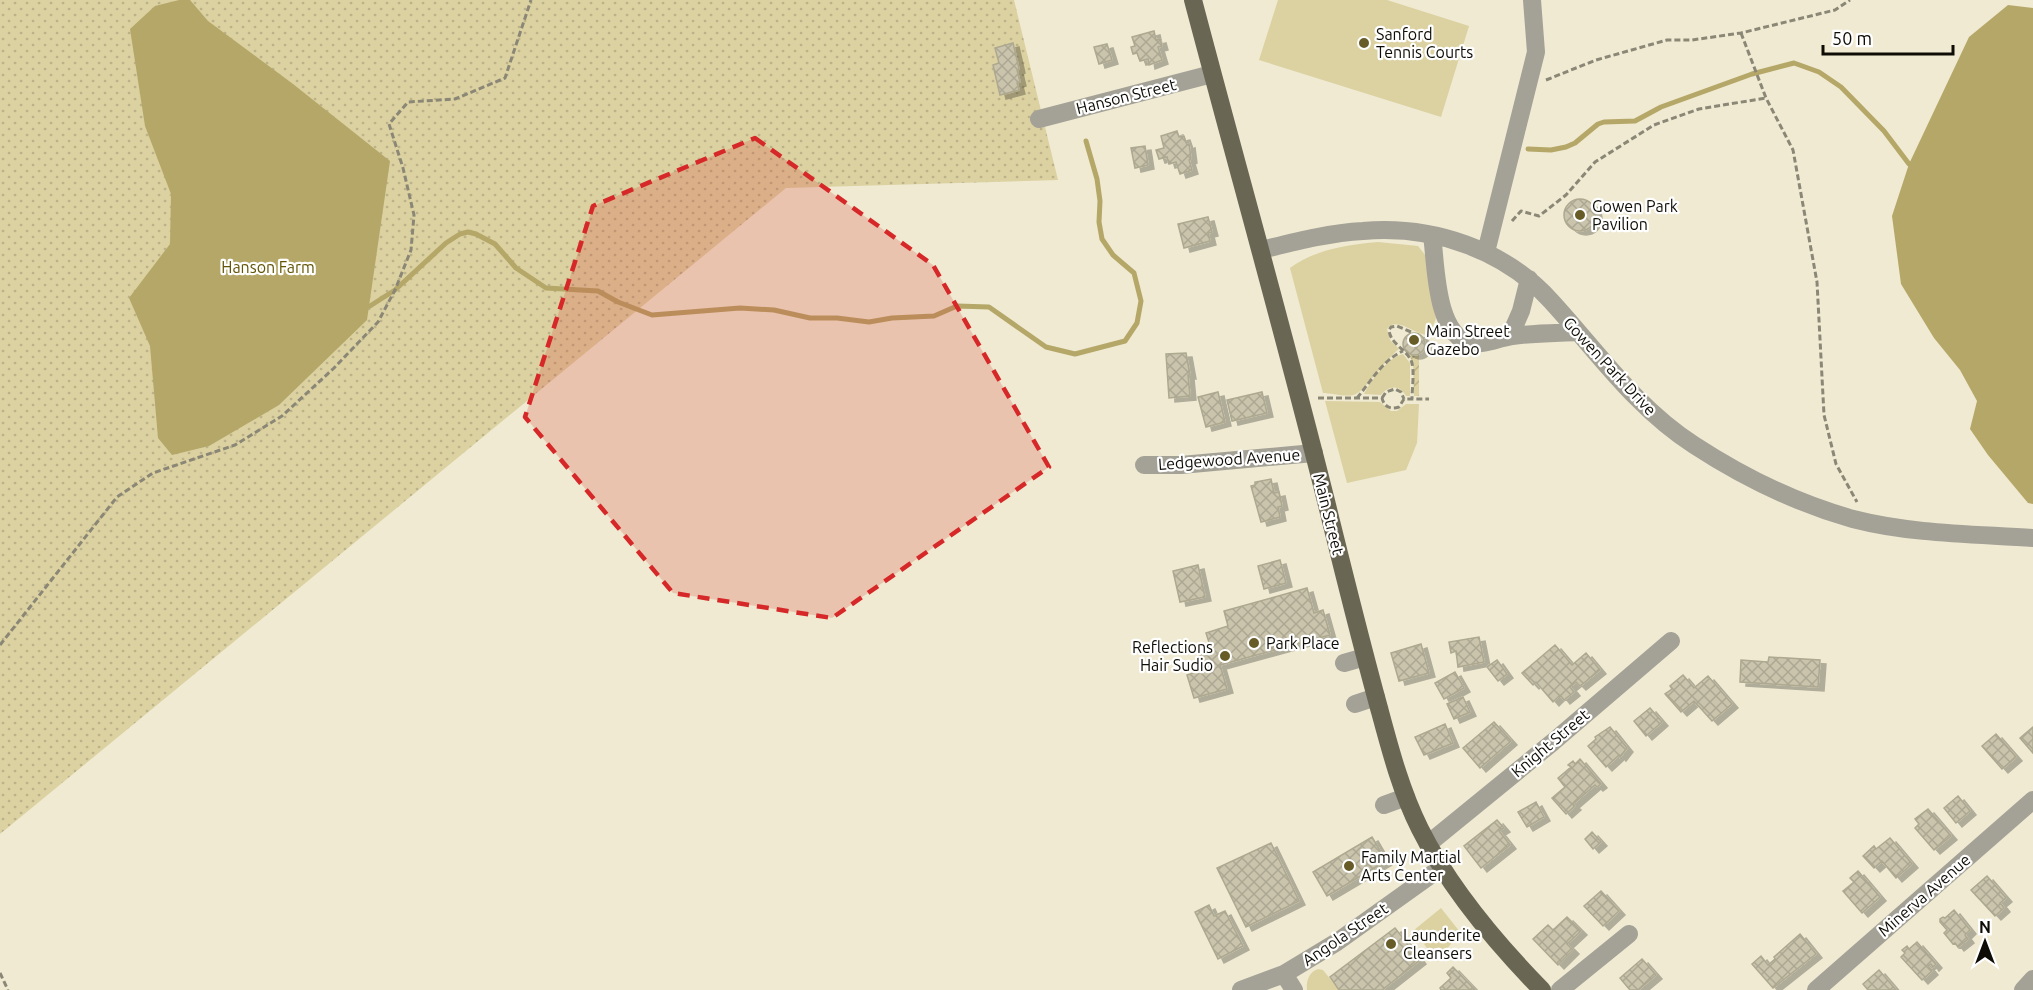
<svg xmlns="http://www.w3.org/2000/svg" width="2033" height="990" viewBox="0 0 2033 990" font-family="Ubuntu,sans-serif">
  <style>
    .grass { fill: #dcd1a1 }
    .park { fill: url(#park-dots) }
    .garden { fill: url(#garden-furrows) }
    .water { fill: #b5a768 }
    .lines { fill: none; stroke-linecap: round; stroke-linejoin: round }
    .stream { stroke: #b5a768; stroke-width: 5 }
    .building { fill: url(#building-cross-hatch); stroke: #ada890; stroke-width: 1.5; filter: url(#shadow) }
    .path { stroke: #8b8776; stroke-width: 3; stroke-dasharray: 6 3; stroke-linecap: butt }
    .minor { stroke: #a4a197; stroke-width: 18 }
    .major { stroke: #6a6654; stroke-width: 18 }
    .marked { fill: #d62828; fill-opacity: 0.2; stroke: #d62828; stroke-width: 4.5; stroke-dasharray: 12 8; stroke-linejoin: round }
    .poi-dot { fill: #675c28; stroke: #fff; stroke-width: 2 }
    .labels { text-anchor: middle; stroke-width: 4.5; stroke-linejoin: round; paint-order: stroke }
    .poi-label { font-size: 16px; fill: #0e0c05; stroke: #fff; text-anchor: start }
    .street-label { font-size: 16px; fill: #0e0c05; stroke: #fff }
    .park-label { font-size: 16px; fill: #645505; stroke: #fff }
  </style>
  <defs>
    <pattern id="park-dots" width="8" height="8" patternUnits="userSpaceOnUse" patternTransform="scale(1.5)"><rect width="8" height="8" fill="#dcd1a1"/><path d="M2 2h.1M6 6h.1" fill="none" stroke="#bcb289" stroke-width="1.8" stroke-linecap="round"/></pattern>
    <pattern id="garden-furrows" width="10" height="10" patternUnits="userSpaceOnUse" patternTransform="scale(1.5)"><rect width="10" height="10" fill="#dcd1a1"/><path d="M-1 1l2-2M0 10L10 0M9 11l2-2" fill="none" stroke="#bcb289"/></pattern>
    <pattern id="building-cross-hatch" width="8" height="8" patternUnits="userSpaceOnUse" patternTransform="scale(1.5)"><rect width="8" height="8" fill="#cac4ac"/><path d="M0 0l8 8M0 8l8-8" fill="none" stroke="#aca792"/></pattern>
    <filter id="shadow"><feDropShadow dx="6" dy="4" stdDeviation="0" flood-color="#0004"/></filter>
  </defs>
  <rect width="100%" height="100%" fill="#efead1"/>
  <path class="grass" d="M1278,0H1387L1469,26L1441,117L1259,60Z
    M1378,242L1418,246L1426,256L1436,318L1430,335C1415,336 1405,321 1391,325L1387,329L1390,340L1399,349C1386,359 1365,390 1356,394C1348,398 1332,393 1323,393L1290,268C1316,249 1347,245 1378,242Z
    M1403,354L1410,363V396H1406C1399,384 1388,386 1381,395L1364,394C1371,381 1387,358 1403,354Z
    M1325,401L1380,402L1391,411H1397L1406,404H1419L1417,443L1406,470L1347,483Z
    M1441,908L1460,932L1437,962L1414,930Z
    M1318,969L1323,970L1339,990H1307C1306,981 1309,972 1318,969Z"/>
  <path class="park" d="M0,0H1014L1058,180L786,188L0,834Z"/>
  <path class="garden" d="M1407,353L1415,356L1419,355V396H1414L1413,362Z"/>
  <path class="water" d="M179,0H190L208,21L293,84L390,161L367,320L279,405L209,446L172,455L158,438L150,346L129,298L170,244L171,194L145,126L130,29L155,6Z
    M2008,5L2033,8V504L2028,503L1988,455L1970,429L1977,401L1960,370L1934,338L1901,284L1892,216L1909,164L1969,37Z"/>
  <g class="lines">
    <path class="stream" d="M1528,149L1551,150L1566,147L1575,143L1598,124L1604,122L1635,121L1661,107L1752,74L1794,63L1819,72L1841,87L1884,131L1909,164
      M370,306L395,290L446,243L460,234L468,232L476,234L495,244L516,268L546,288L598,291L618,302L652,315L740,308L774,310L810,318H837L869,322L892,318L934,316L957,306L989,307L1046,347L1075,354L1125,341L1137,323L1141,301L1134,273L1113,255L1102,239L1099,222L1100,201L1097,179L1086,141"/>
  </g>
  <path class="building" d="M1154,31L1156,40L1160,39L1162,46L1158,47L1162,60L1149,65L1148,59L1140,61L1137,53L1133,54L1131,47L1135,46L1132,37Z
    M1013,43L1019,69L1017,70L1020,82L1017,83L1019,90L1000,95L993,65L999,63L995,48Z
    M1107,44L1112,60L1099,64L1094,47Z
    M1177,131L1179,137L1184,136L1187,145L1189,144L1191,159L1189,160L1192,170L1180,174L1176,162L1169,164L1167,157L1159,159L1156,150L1164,148L1161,136Z
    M1145,146L1148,165L1135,168L1131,148Z
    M1564 215a16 16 0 1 1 32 0a16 16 0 1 1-32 0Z
    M1208,217L1212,232L1208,233L1210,241L1184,248L1178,224Z
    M1403 344a11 11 0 1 1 22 0a11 11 0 1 1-22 0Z
    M1186,353L1190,375H1188L1190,396L1169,398L1166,354Z
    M1218,392L1225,422L1206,427L1198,397Z
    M1262,392L1267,413L1232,421L1227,400Z
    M1271,479L1274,493L1279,492L1282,506L1278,507L1280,517L1261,522L1251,486L1255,485V482Z
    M1280,560L1286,583L1264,589L1258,566Z
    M1198,565L1205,597L1180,602L1173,571Z
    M1307,588L1314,613L1323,610L1330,635L1220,665L1227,689L1194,698L1187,675L1203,670L1199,655L1212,652L1206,633L1228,626L1224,611Z
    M1479,637L1484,662L1458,667L1456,651L1451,653L1449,642Z
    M1421,644L1429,673L1399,681L1391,653Z
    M1555,645L1572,665L1586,653L1600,670L1580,686L1576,682L1570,687L1574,692L1564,700L1560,695L1553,702L1536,682L1533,685L1522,673Z
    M1769,657L1820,660L1818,687L1740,682L1741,660L1768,662Z
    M1497,660L1507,674L1498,681L1487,667Z
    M1455,672L1464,688L1444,699L1435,683Z
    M1683,675L1694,688L1708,676L1732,704L1712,721L1694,701L1681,712L1665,694L1672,689L1670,686Z
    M1463,697L1470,712L1454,719L1447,704Z
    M1650,708L1662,722L1646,736L1634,721Z
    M1494,722L1511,741L1480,768L1463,748Z
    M1445,724L1453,743L1424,755L1415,737Z
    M1610,727L1627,748L1620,757L1619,755L1606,767L1588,746L1596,739L1595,737Z
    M2033,727V753L2020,738Z
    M1996,734L2016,757L2002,769L1982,746Z
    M1580,759L1601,784L1597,787L1595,785L1573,804L1575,806L1566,814L1552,798L1565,787L1558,778L1571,767L1568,765L1573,761L1575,764Z
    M1958,796L1970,811L1956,823L1944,808Z
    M1536,802L1544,817L1527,827L1518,812Z
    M1928,809L1951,836L1934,850L1915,828L1919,824L1915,819Z
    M1497,820L1504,828L1499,831L1510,845L1481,868L1464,846Z
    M1592,832L1601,842L1593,849L1585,839Z
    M1372,837L1386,861L1327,896L1313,872Z
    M1890,838L1912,864L1896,878L1882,861L1874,868L1863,856L1874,846L1876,849Z
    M1271,843L1299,901L1246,927L1217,868Z
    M1858,871L1880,897L1862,913L1843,891L1854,882L1850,878Z
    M1987,876L2006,898L2000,903L2004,908L1995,916L1971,890Z
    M1601,891L1619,911L1603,926L1584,906Z
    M1209,905L1214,916L1225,911L1243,946L1218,959L1195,912Z
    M1954,910L1970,930L1965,935L1968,939L1958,947L1955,943L1953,944L1944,933L1947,930L1940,922V919L1943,917L1945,918Z
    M1567,917L1581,931L1567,944L1573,950L1558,965L1533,939L1548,925L1553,930Z
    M1395,928L1420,960L1382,990H1339L1330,977Z
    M1800,934L1816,954L1773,988L1752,964L1761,956L1768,965L1775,959L1774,957Z
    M1917,942L1936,964L1933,967L1931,964L1928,966L1932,971L1922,980L1901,957L1905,953L1902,950L1907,946L1909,949Z
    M1642,959L1656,975L1638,990H1630L1620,978Z
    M1453,967L1475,990H1441L1440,988L1451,978L1447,973Z
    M1879,970L1896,990H1868L1863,984Z"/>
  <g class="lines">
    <path class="path" d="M1741,33L1766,98L1793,150L1817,282L1824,415L1836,464L1857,502
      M1546,80L1596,60L1667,40H1692L1741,33L1835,10L1850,0
      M1512,221L1521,211L1539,216L1566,195L1595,162L1654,125L1699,109L1766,98
      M1411,332L1397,326L1391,327L1389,330C1390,343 1405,349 1411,360C1415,370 1412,388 1412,399
      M1318,398H1382C1384,407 1391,410 1399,407L1404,399H1429
      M1357,398C1371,381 1383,360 1403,351
      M1382,398L1386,392L1395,389L1401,392L1404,399
      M0,645L117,497L153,473L235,445L282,416L334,368L378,322L395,290L411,250L414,215L403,168L389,124L408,102L455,99L505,78L531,0
      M0,973L8,990"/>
    <path class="minor" d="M1039,119L1212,74
      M1432,235C1436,263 1435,336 1471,343C1485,345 1498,338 1512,336C1533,333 1556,333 1577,332
      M1261,250C1294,242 1328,233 1363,231C1432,225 1504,249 1551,301C1597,351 1635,407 1694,445C1743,477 1796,503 1853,519C1911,534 1974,534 2033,538
      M1486,252L1536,52L1532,0
      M1510,336L1521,311L1529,279
      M1144,465H1181L1314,453
      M1344,663L1365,657
      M1355,704L1376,697
      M1384,805L1406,797
      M1428,844L1553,742L1671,641
      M1284,974L1294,990
      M1241,990L1284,974L1337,942L1442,867
      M1560,990L1629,934
      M1816,990L2033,800
      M2023,990L2033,979"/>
    <path class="major" d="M1193,0C1237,167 1284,333 1326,501C1343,570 1360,639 1379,708C1390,749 1401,791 1420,829C1450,889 1495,942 1542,990"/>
  </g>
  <path class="marked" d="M755,138L933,265L1049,467L832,618L673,593L525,417L593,206Z"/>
  <g class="poi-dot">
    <circle cx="1364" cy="43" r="6"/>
    <circle cx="1580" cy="215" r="6"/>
    <circle cx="1414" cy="340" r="6"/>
    <circle cx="1254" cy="643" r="6"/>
    <circle cx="1225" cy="656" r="6"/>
    <circle cx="1349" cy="866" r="6"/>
    <circle cx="1391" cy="944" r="6"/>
  </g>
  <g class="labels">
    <g class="poi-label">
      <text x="1376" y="40">Sanford<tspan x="1376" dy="18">Tennis Courts</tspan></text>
      <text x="1592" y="212">Gowen Park<tspan x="1592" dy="18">Pavilion</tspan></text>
      <text x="1426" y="337">Main Street<tspan x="1426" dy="18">Gazebo</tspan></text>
      <text x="1266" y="649">Park Place</text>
      <text x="1213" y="653" text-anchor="end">Reflections<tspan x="1213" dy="18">Hair Sudio</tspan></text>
      <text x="1361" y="863">Family Martial<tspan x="1361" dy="18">Arts Center</tspan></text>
      <text x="1403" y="941">Launderite<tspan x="1403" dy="18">Cleansers</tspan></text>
    </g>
    <g class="street-label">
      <text transform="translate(1126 96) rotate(-14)" y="6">Hanson Street</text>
      <text transform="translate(1610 366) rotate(47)" y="6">Gowen Park Drive</text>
      <text transform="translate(1229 459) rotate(-4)" y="6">Ledgewood Avenue</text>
      <text transform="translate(1329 514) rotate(76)" y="6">Main Street</text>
      <text transform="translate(1550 743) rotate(-40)" y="6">Knight Street</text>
      <text transform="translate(1924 895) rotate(-41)" y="6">Minerva Avenue</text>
      <text transform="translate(1345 934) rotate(-34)" y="6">Angola Street</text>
    </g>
    <g class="park-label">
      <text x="268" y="273">Hanson Farm</text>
    </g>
  </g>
  <g transform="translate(1985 942)" stroke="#ffffff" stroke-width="4.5" paint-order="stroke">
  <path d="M0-4.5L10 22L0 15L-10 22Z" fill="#0e0c05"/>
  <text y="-9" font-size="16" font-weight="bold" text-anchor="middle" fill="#0e0c05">N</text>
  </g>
  <path d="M1823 45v9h130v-9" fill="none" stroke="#0e0c05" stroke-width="3"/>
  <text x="1832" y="45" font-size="18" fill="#0e0c05" stroke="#ffffff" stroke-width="4.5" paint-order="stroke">50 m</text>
</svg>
